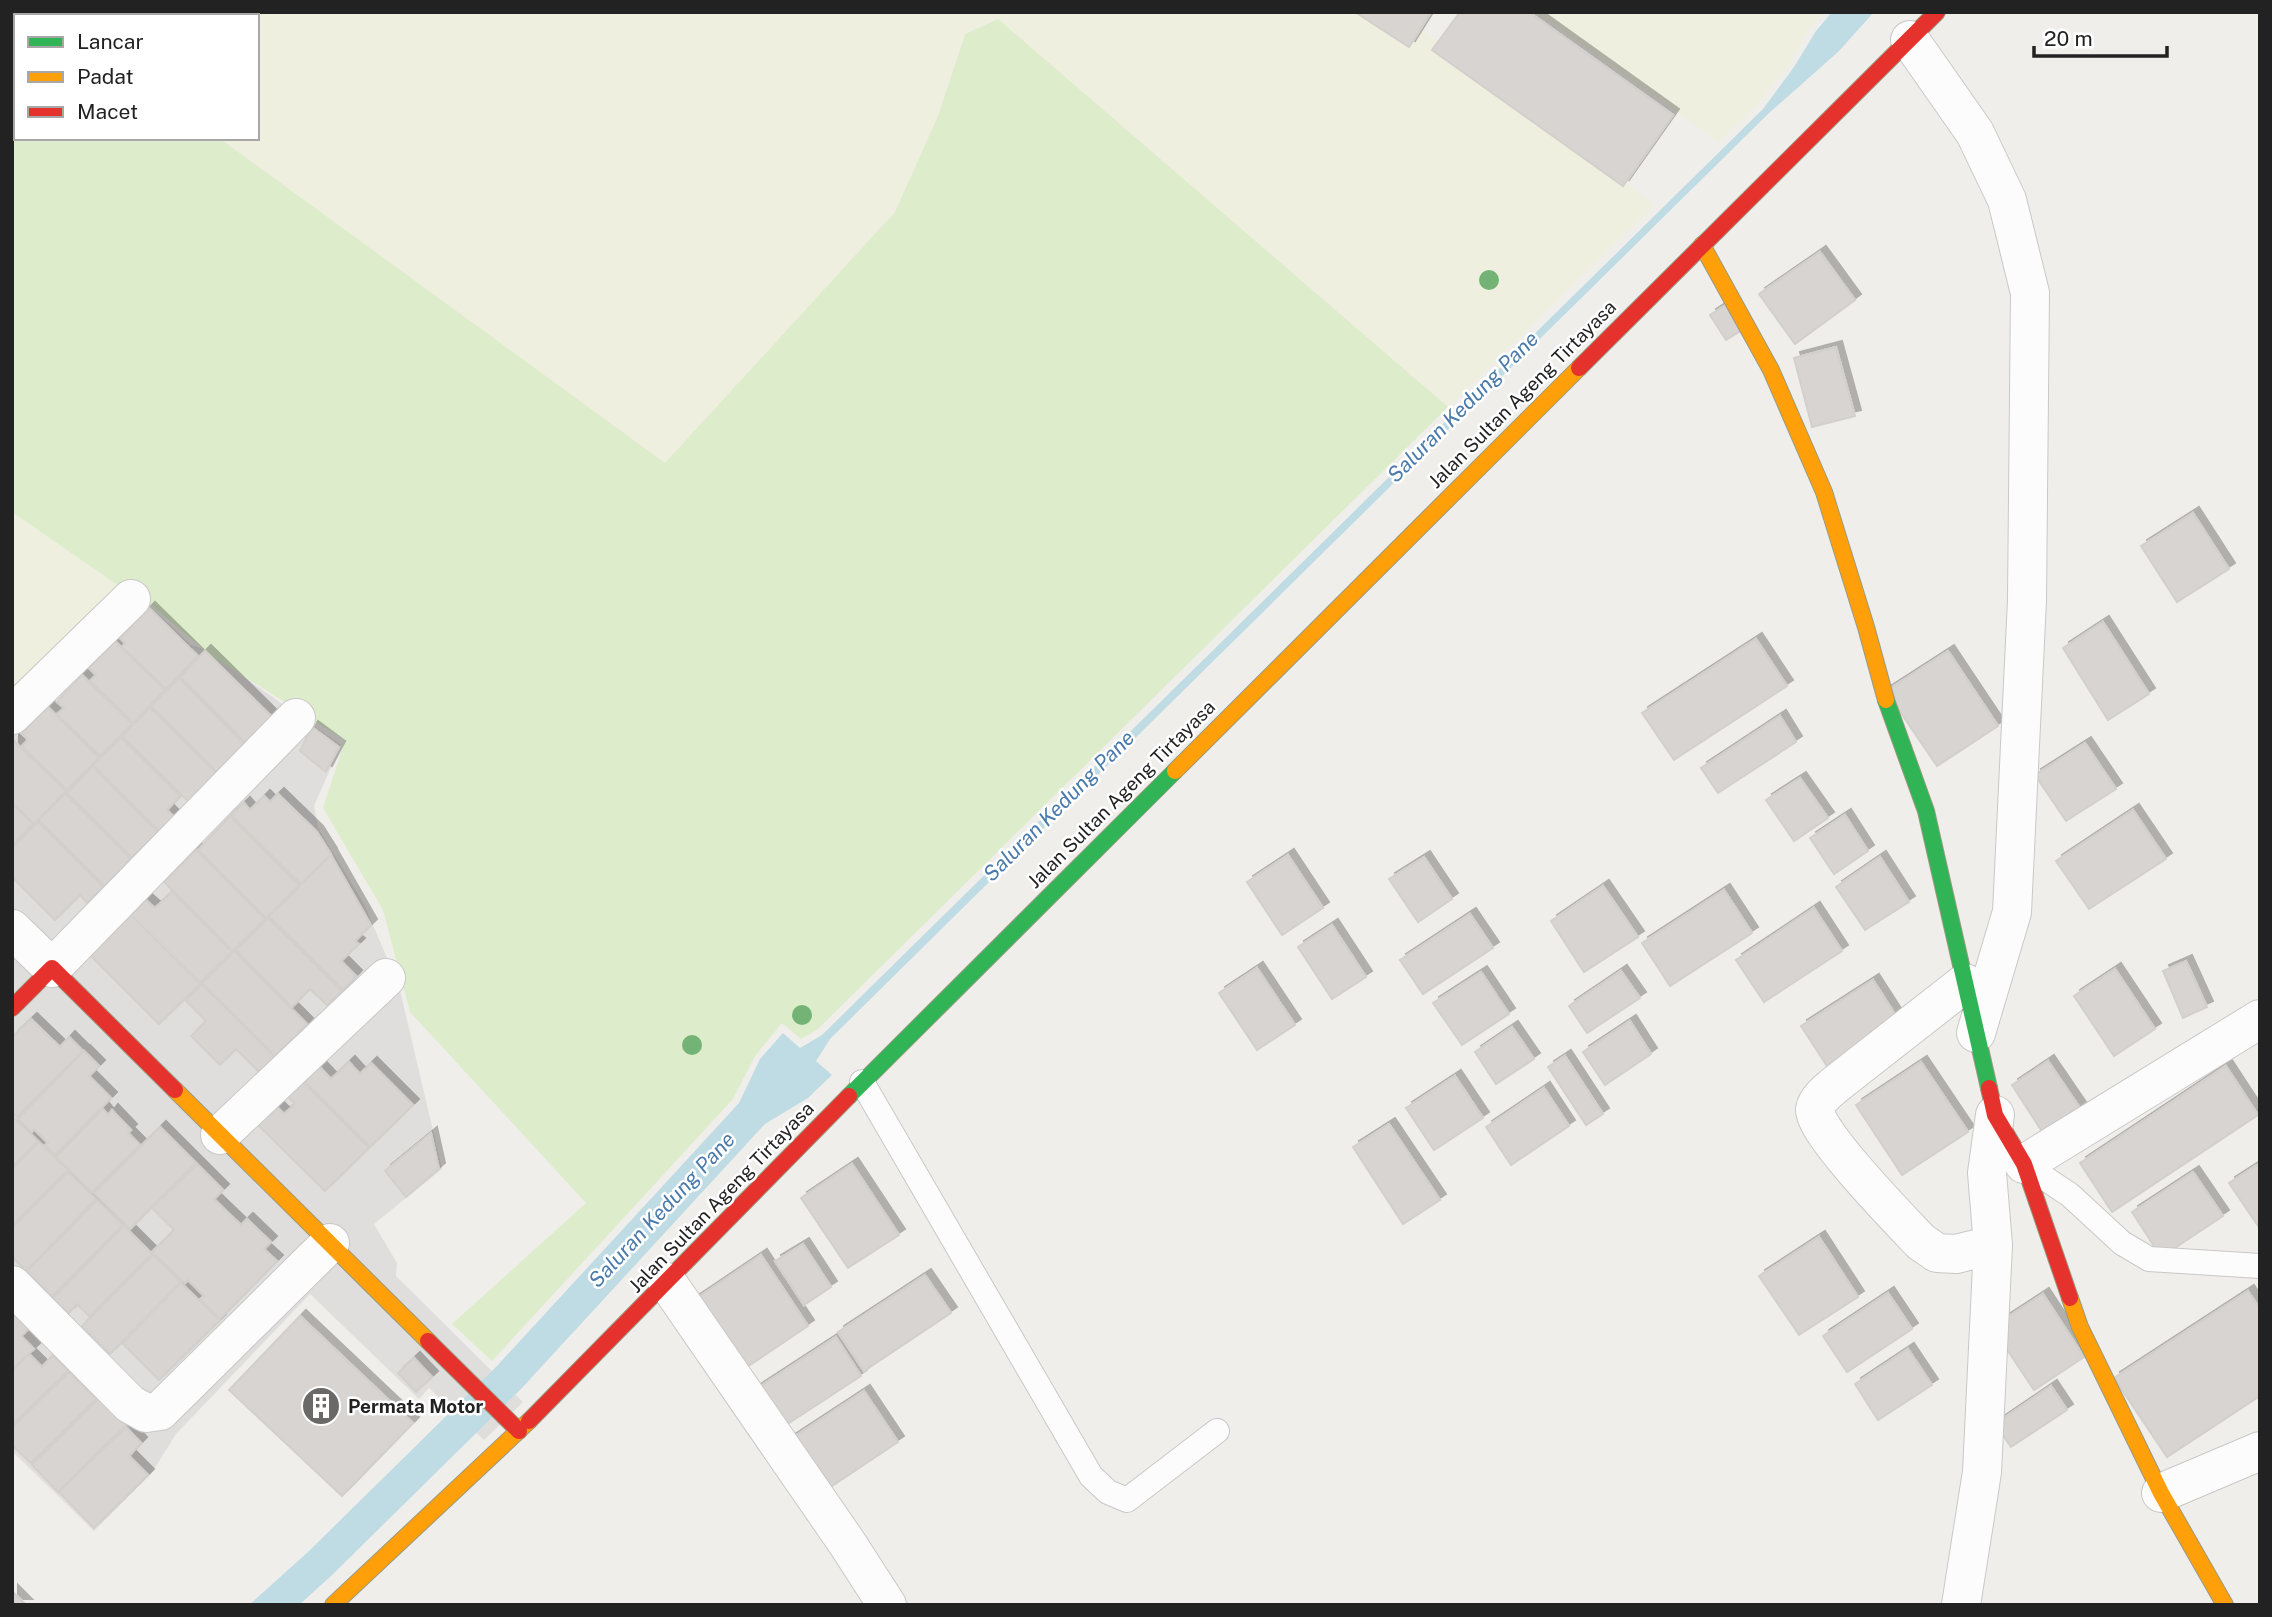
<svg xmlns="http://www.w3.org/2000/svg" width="2272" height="1617" viewBox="0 0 2272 1617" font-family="'Public Sans',sans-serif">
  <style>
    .residential { fill: #dfdedc }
    .farmland { fill: #efefdf }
    .grass { fill: #ddeccb }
    .water { fill: #bfdbe3 }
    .building { fill: #d7d4d2; stroke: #d3d0cc; stroke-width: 2; filter: url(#shadow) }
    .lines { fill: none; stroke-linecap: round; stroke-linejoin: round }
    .lane-casing { stroke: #c9c8c7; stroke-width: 26 }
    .street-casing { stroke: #c9c8c7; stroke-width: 40 }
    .fast-casing { stroke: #999a82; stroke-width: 18 }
    .slow-casing { stroke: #999a82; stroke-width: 18 }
    .jam-casing { stroke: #999a82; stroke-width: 18 }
    .lane { stroke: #fdfcfc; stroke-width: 24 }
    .street { stroke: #fdfcfc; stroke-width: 38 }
    .fast { stroke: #30b455; stroke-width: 16 }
    .slow { stroke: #ff9f0a; stroke-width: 16 }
    .jam { stroke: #e5322d; stroke-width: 16 }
    .tree { fill: #73b476 }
    .labels { text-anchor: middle; stroke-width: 5; stroke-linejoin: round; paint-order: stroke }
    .street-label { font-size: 19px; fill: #222; stroke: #fff }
    .poi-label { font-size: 19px; font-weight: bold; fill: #222; stroke: #fff; text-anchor: start }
    .water-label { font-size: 21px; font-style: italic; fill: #4a7aab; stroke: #fff }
  </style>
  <defs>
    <filter id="shadow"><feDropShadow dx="6" dy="-6" stdDeviation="0" flood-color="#0004"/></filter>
  </defs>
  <rect width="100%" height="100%" fill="#f0eeeb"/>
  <path class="residential" d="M117,588L151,607L191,645L204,649L341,745L314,806L318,828L364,904L399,986L442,1169L374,1224L397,1263L396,1276L523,1402L484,1440L429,1388L419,1399L310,1294L176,1434L151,1474L94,1531L12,1451V690Z"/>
  <path class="farmland" d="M125,12H1398L1655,205L1448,407L997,19L964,34L938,116L895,212L665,464L219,138H257V16H120Z
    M1536,12H1824L1811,27L1789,64L1758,104L1719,142Z
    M12,512L119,586L12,689Z"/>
  <path class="grass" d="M12,12H125L120,16H16V138H219L665,463L895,212L938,116L965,34L998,19L1448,407L818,1029L801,1039L782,1023L755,1056L733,1099L492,1361L452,1324L586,1203L410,1012L383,910L323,808L345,740L213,657L151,605L119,586L12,512Z"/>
  <path class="water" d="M1832,12H1874L1839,51L1768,114L830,1039L816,1061L832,1075L808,1098L765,1124L521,1389L331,1576L299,1605H249L308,1552L497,1366L739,1103L760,1059L783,1033L800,1048L822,1035L1763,109L1794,67L1816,31Z"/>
  <path class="building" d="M1355,12H1431L1409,47Z
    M1460,12H1529L1673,115L1623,186L1432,50Z
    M1820,252L1855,300L1795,344L1759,294Z
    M1727,304L1744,329L1726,340L1710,315Z
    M1836,347L1855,416L1812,427L1794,358Z
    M2193,513L2229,569L2177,602L2141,546Z
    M149,608L198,656L166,689L122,647L125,643L120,638Z
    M2103,622L2149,694L2108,720L2063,648Z
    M1756,639L1787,686L1674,760L1642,713Z
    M115,641L165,690L133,723L90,681L96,675L89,668Z
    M205,651L273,718L247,744L180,677Z
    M1948,651L1998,726L1937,766L1886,691Z
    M82,675L132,724L100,756L57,714L64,708L57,702Z
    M179,678L246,746L218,773L151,706Z
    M48,707L99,758L67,790L22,746L28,740L22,733Z
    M150,707L217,774L189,802L122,736Z
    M1780,716L1796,742L1718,793L1701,768Z
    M312,727L339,747L326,772L300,751Z
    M121,738L180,796L167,810L174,817L159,831L93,765Z
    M13,740L66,791L34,824L12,802Z
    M2085,743L2116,789L2066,821L2035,775Z
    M93,766L158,832L132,858L67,793Z
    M1800,778L1828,818L1794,841L1766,800Z
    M65,794L131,859L105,886L39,820Z
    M278,794L317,832L331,854L301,884L231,815L244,803L250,810L264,796L270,802Z
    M12,804L33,824L12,846Z
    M2133,810L2166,859L2089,909L2056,861Z
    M1845,815L1868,851L1834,874L1810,838Z
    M230,816L299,885L266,918L198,850Z
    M38,822L103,887L87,903L80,895L55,920L12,877V848Z
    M196,850L265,919L232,951L164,882Z
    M331,855L371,925L355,941L359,944L341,961L356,976L343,990L269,916Z
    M1288,855L1323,908L1282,935L1247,882Z
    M1424,857L1452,899L1418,922L1389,879Z
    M1880,857L1909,902L1865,930L1836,887Z
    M1603,886L1638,937L1584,972L1551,921Z
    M1724,890L1752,933L1670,986L1642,943Z
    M172,892L232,952L200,983L131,915L146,900L155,908Z
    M1814,908L1842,951L1764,1002L1736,960Z
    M1470,914L1493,948L1423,994L1400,960Z
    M131,915L200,984L159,1024L90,955Z
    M268,918L342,991L327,1005L310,989L292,1007L236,950Z
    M1332,925L1366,977L1332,999L1298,947Z
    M234,951L307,1024L275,1056L202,983Z
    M2186,961L2207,1007L2183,1018L2163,971Z
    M1257,968L1295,1025L1257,1050L1219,993Z
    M2115,969L2155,1029L2114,1056L2074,996Z
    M1621,971L1640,998L1587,1033L1569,1006Z
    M1481,972L1509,1014L1462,1045L1433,1003Z
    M1873,980L1898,1019L1827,1066L1801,1026Z
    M202,984L275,1057L259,1072L236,1049L220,1065L191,1036L206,1021L185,1000Z
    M31,1019L60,1047L69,1037L83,1051L17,1117L12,1112V1037Z
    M1630,1021L1651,1054L1605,1085L1583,1052Z
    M1512,1027L1534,1059L1496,1084L1475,1052Z
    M84,1051L99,1066L89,1076L111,1098L55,1155L45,1145L48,1143L34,1129L32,1132L18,1119Z
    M1565,1056L1603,1114L1586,1125L1548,1067Z
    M2048,1061L2080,1108L2043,1133L2012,1085Z
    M349,1062L360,1074L371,1063L413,1105L370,1147L301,1078L316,1063L331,1079Z
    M1921,1062L1968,1132L1902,1175L1856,1105Z
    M2226,1066L2258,1115L2112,1212L2080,1163Z
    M1455,1076L1483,1118L1434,1150L1406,1108Z
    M300,1079L369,1148L325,1191L256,1123L274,1104L284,1114L295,1104L285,1093Z
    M1544,1088L1569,1126L1511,1165L1486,1127Z
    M103,1109L108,1115L112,1110L131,1130L128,1133L140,1145L92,1192L56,1157Z
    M12,1116L38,1141L12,1167Z
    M1389,1124L1440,1200L1403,1224L1353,1147Z
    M160,1127L196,1163L130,1229L94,1193Z
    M431,1133L439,1169L406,1197L385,1171Z
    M39,1142L68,1170L12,1226V1169Z
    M2260,1163V1225L2258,1226L2229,1183Z
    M197,1164L223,1190L214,1199L241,1225L247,1219L271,1242L264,1249L277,1261L220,1319L200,1299L204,1296L188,1280L185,1283L152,1252L174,1230L152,1208Z
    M852,1164L899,1235L848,1268L801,1198Z
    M68,1172L96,1199L26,1271L12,1257V1228Z
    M2193,1172L2223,1216L2161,1257L2132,1212Z
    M97,1200L123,1225L52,1296L27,1271Z
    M124,1226L152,1254L90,1317L77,1304L69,1313L53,1298Z
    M1819,1237L1858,1297L1799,1335L1759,1276Z
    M803,1244L831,1287L804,1305L775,1261Z
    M153,1255L181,1282L110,1354L82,1326Z
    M761,1255L808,1326L738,1373L691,1302Z
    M925,1275L951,1313L864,1371L838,1332Z
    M181,1283L220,1320L159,1380L122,1343Z
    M2248,1291L2260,1309V1396L2167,1457L2114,1378Z
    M1888,1293L1912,1329L1847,1372L1823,1336Z
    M2043,1294L2084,1357L2034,1390L1992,1327Z
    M17,1309L32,1326L21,1336L34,1349L12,1370V1314Z
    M300,1316L413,1423L342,1496L229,1390Z
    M836,1337L861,1376L775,1432L750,1393Z
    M1908,1349L1932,1385L1878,1420L1855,1384Z
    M29,1354L42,1367L53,1355L68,1371L12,1425V1371Z
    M414,1358L432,1377L416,1392L398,1373Z
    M69,1372L96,1399L31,1463L12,1445V1428Z
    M2051,1386L2067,1410L2011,1447L1995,1424Z
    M864,1391L898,1442L820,1494L786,1442Z
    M99,1398L126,1425L58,1492L32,1465Z
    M126,1427L141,1443L129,1456L148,1475L94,1528L59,1492Z
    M12,1591L26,1605H12Z"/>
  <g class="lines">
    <defs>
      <path id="lane" d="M862,1082L1091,1476L1108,1492L1127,1500L1217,1431
        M2025,1165L2070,1195L2122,1243L2149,1259L2260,1266"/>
      <path id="street" d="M1910,40L1975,133L2007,200L2030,293L2027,600L2012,912L1976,1033
        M12,715L131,599
        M12,929L52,968L296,718
        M1965,983L1836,1084C1829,1090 1817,1099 1815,1109C1812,1130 1903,1223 1921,1242L1937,1253L1956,1254L1993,1245
        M220,1135L386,978
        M2024,1164L2260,1019
        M667,1282L847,1543L887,1605
        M12,1285L130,1404L146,1413L160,1411L330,1243
        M2161,1493L2260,1451
        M1961,1605L1982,1472L1993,1245L1987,1173L1995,1115"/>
      <path id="fast" d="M1886,700L1926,811L1989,1088
        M849,1096L1175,771"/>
      <path id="slow" d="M1702,245L1771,370L1824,492L1866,627L1886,700
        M1175,771L1579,368
        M175,1090L428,1341
        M2070,1298L2080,1327L2161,1493L2225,1605
        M333,1605L529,1421"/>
      <path id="jam" d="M1579,368L1937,12
        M12,1008L52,968L175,1090
        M1989,1088L1995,1115L2024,1164L2070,1298
        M428,1341L519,1431
        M529,1421L849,1096"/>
    </defs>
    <use href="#lane" class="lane-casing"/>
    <use href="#street" class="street-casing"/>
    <use href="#fast" class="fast-casing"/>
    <use href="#slow" class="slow-casing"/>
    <use href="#jam" class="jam-casing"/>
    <use href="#lane" class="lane"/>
    <use href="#street" class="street"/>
    <use href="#fast" class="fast"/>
    <use href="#slow" class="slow"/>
    <use href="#jam" class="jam"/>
  </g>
  <g class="tree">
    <circle cx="1489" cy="280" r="10"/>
    <circle cx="802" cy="1015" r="10"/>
    <circle cx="692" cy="1045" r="10"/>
  </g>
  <defs>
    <symbol id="building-disc" viewBox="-11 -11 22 22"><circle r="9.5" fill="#6a6968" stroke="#fff"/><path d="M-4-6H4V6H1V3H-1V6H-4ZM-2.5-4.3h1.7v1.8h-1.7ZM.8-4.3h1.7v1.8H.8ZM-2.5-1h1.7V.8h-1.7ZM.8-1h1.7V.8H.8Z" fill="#fff"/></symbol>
  </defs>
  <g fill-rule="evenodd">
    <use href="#building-disc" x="299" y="1384" width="44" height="44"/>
  </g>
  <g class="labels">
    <g class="street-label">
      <text transform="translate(1522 394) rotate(-45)" y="7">Jalan Sultan Ageng Tirtayasa</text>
      <text transform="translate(1121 794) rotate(-45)" y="7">Jalan Sultan Ageng Tirtayasa</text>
      <text transform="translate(721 1197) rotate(-46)" y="7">Jalan Sultan Ageng Tirtayasa</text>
    </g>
    <g class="poi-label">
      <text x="348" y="1413">Permata Motor</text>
    </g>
    <g class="water-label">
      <text transform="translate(1463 407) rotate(-45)" y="7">Saluran Kedung Pane</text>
      <text transform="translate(1059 806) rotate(-45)" y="7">Saluran Kedung Pane</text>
      <text transform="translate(662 1210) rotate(-47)" y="7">Saluran Kedung Pane</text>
    </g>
  </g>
  <rect width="2272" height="1617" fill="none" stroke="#222222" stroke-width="28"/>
  <rect x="14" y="14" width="245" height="126" fill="#ffffff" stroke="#a7a7a7" stroke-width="2"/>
  <rect x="28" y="37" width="35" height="10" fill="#30b455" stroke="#a7a7a7" stroke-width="2"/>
  <text x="77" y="49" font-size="21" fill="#222222">Lancar</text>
  <rect x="28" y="72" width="35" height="10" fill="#ff9f0a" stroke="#a7a7a7" stroke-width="2"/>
  <text x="77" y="84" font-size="21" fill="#222222">Padat</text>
  <rect x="28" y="107" width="35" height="10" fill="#e5322d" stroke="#a7a7a7" stroke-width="2"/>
  <text x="77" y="119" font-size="21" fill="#222222">Macet</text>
  <path d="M2034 46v10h133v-10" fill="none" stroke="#222222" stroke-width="3.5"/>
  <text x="2044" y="46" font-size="21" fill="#222222" stroke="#ffffff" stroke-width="5" paint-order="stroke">20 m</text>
</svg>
